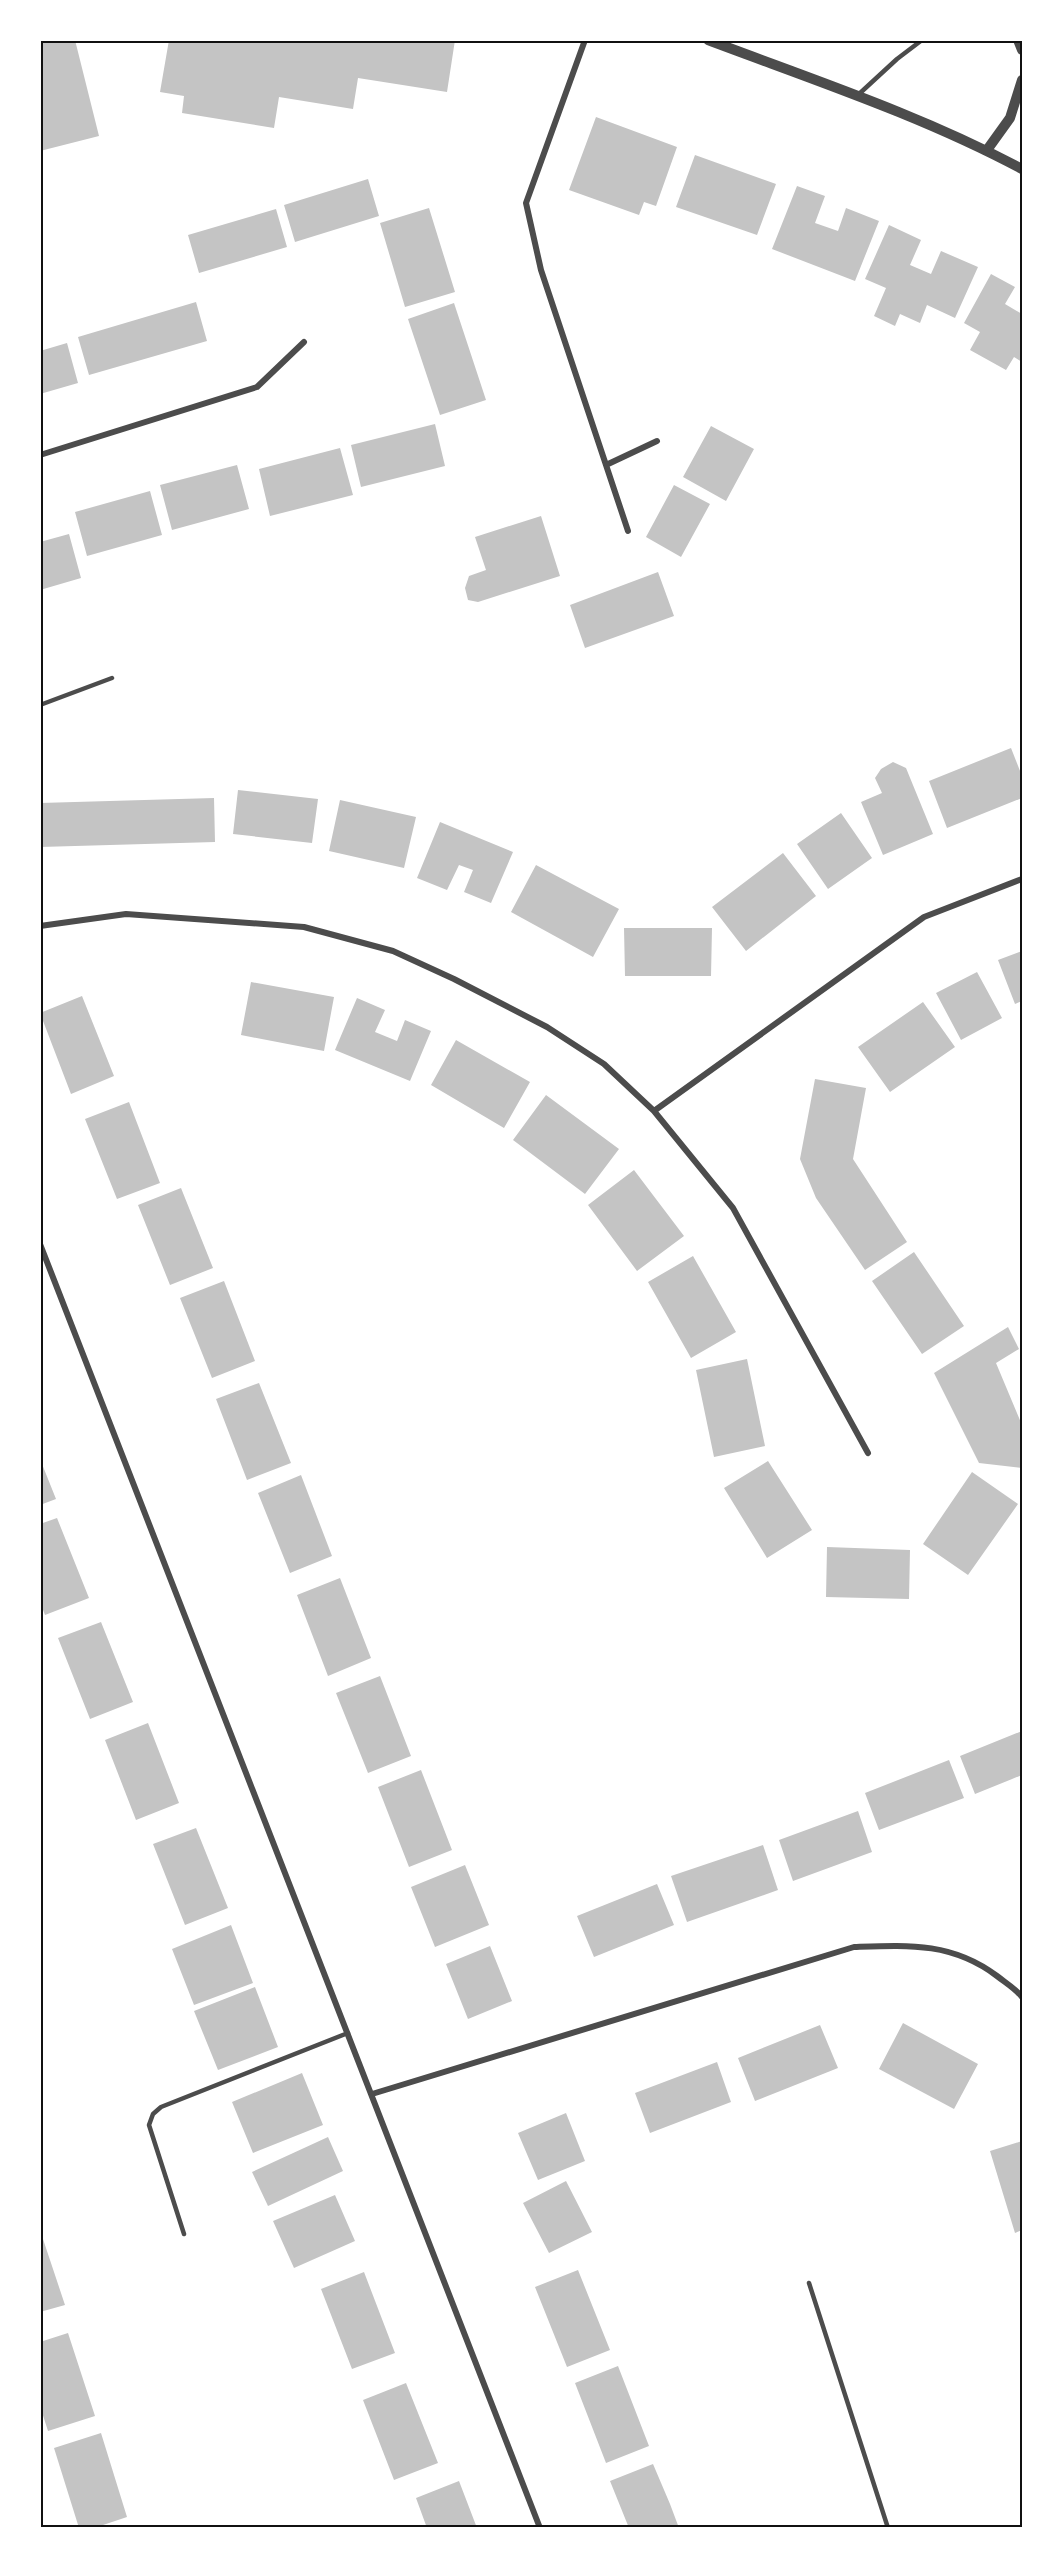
<svg xmlns="http://www.w3.org/2000/svg" width="1063" height="2568" viewBox="0 0 1063 2568" font-family="Figtree,sans-serif">
  <style>
    .building { fill: #c4c4c4 }
    .lines { fill: none; stroke-linecap: round; stroke-linejoin: round }
    .service { stroke: #4c4c4c; stroke-width: 4.5 }
    .minor { stroke: #4c4c4c; stroke-width: 6 }
    .tertiary { stroke: #4c4c4c; stroke-width: 10 }
    .neatline { fill: none; stroke: #111; stroke-width: 2 }
  </style>
  <rect width="100%" height="100%" fill="#fff"/>
  <path class="building" d="M40,40H75L99,136L40,151Z
    M169,40L364,42L455,40L447,92L358,78L353,109L279,97L274,128L182,113L184,96L160,92Z
    M596,117L677,147L656,206L644,202L639,215L569,190Z
    M695,155L776,184L757,235L676,207Z
    M368,179L379,216L295,242L284,205Z
    M797,186L825,196L815,223L838,231L846,208L879,221L855,281L772,249Z
    M429,208L455,292L405,307L380,223Z
    M276,209L287,247L199,273L188,235Z
    M889,225L921,240L910,265L931,274L941,251L978,267L955,318L927,305L920,323L900,314L895,326L874,316L886,288L865,279Z
    M991,274L1015,287L1005,304L1022,314V362L1014,357L1006,370L970,350L980,332L964,323Z
    M196,302L207,341L89,375L78,337Z
    M454,303L486,400L440,415L408,319Z
    M67,343L78,383L40,394V351Z
    M435,424L445,466L361,487L351,445Z
    M711,426L754,449L726,501L683,477Z
    M340,448L353,495L270,516L259,469Z
    M237,465L249,509L172,530L160,485Z
    M674,485L710,504L681,557L646,537Z
    M150,491L162,535L87,556L75,512Z
    M541,516L560,576L478,602L468,600L465,588L469,576L486,570L475,537Z
    M69,534L81,578L40,590V542Z
    M658,572L674,616L585,648L570,605Z
    M1011,748L1022,776V798L947,828L929,781Z
    M893,762L906,768L933,834L883,855L861,802L882,793L875,778L881,769Z
    M238,790L318,799L312,843L233,834Z
    M214,798L215,842L40,847V803Z
    M340,800L416,817L404,868L329,851Z
    M841,813L872,858L828,889L797,844Z
    M440,822L513,852L491,903L464,892L473,870L459,865L447,890L417,878Z
    M783,853L816,896L746,951L712,907Z
    M536,865L619,909L593,957L511,912Z
    M624,928H712L711,976H625Z
    M1022,951V1001L1015,1004L998,960Z
    M977,972L1002,1018L961,1040L936,993Z
    M251,982L334,997L324,1051L241,1035Z
    M82,996L114,1076L71,1094L40,1013Z
    M357,998L385,1010L375,1032L397,1041L405,1020L431,1031L410,1081L335,1050Z
    M923,1002L955,1047L890,1092L858,1047Z
    M456,1040L530,1082L504,1128L431,1085Z
    M815,1079L866,1088L853,1159L907,1242L865,1270L816,1198L800,1159Z
    M546,1095L619,1149L585,1194L513,1140Z
    M129,1102L160,1183L117,1199L85,1119Z
    M634,1170L684,1236L637,1271L588,1205Z
    M181,1188L213,1268L170,1285L138,1205Z
    M914,1252L964,1326L922,1354L872,1281Z
    M693,1256L736,1332L691,1358L648,1282Z
    M224,1281L255,1361L212,1378L180,1298Z
    M1008,1327L1019,1349L996,1363L1022,1425V1468L979,1463L934,1373Z
    M747,1359L765,1446L714,1457L696,1370Z
    M259,1383L291,1463L247,1480L216,1399Z
    M40,1459L56,1499L40,1505Z
    M768,1461L812,1530L767,1558L724,1488Z
    M972,1472L1018,1504L968,1575L923,1544Z
    M301,1475L332,1556L290,1573L258,1493Z
    M57,1518L89,1598L45,1615L40,1602V1524Z
    M827,1547L910,1550L909,1599L826,1597Z
    M340,1578L371,1658L328,1676L297,1595Z
    M101,1622L133,1702L90,1719L58,1638Z
    M380,1676L411,1756L368,1773L336,1693Z
    M148,1723L179,1803L136,1820L105,1740Z
    M1022,1731V1775L975,1794L960,1756Z
    M949,1760L964,1798L879,1830L865,1793Z
    M421,1770L452,1850L409,1867L378,1787Z
    M858,1811L872,1852L793,1881L779,1840Z
    M196,1828L228,1908L185,1925L153,1844Z
    M763,1845L778,1890L687,1922L671,1876Z
    M465,1865L489,1925L435,1947L411,1887Z
    M657,1884L674,1925L594,1957L577,1916Z
    M231,1925L253,1983L194,2005L172,1949Z
    M490,1946L512,2001L468,2019L446,1964Z
    M255,1987L278,2047L218,2070L194,2011Z
    M903,2023L978,2064L954,2109L879,2069Z
    M820,2025L838,2068L755,2101L738,2058Z
    M717,2062L731,2102L650,2133L635,2093Z
    M302,2073L323,2125L253,2153L232,2102Z
    M566,2113L585,2161L538,2180L518,2133Z
    M328,2137L343,2171L268,2206L252,2172Z
    M1022,2141V2230L1015,2233L990,2151Z
    M566,2181L592,2232L549,2253L523,2203Z
    M335,2195L355,2241L294,2268L273,2221Z
    M40,2230L65,2305L40,2312Z
    M578,2270L610,2350L567,2367L535,2287Z
    M364,2272L395,2353L352,2369L321,2289Z
    M68,2333L95,2416L48,2431L40,2406V2342Z
    M618,2366L649,2446L606,2463L575,2383Z
    M406,2383L438,2463L394,2480L363,2400Z
    M101,2433L127,2517L94,2528H79L54,2448Z
    M653,2464L670,2504L679,2528H629L610,2481Z
    M459,2481L477,2528H427L416,2498Z"/>
  <g class="lines">
    <path class="service" d="M859,94L897,59L922,40
      M40,705L112,678
      M184,2234L149,2125L153,2114L161,2107L348,2033
      M809,2283L888,2528"/>
    <path class="minor" d="M585,40L526,203L541,270L628,531
      M40,455L257,387L304,342
      M606,465L657,441
      M40,926L126,914L304,927L393,951L454,979L547,1027L604,1064L654,1111L733,1208L868,1453
      M654,1111L924,917L1022,879
      M40,1244L540,2528
      M372,2094L854,1947C908,1945 952,1942 997,1976C1006,1983 1016,1989 1022,1997"/>
    <path class="tertiary" d="M708,40C814,80 923,116 1022,169
      M1018,40L1022,50
      M987,150L1010,118L1022,80"/>
  </g>
  <rect width="1063" height="2568" fill="none" stroke="#ffffff" stroke-width="84"/>
  <rect x="42" y="42" width="979" height="2484" class="neatline"/>
</svg>
